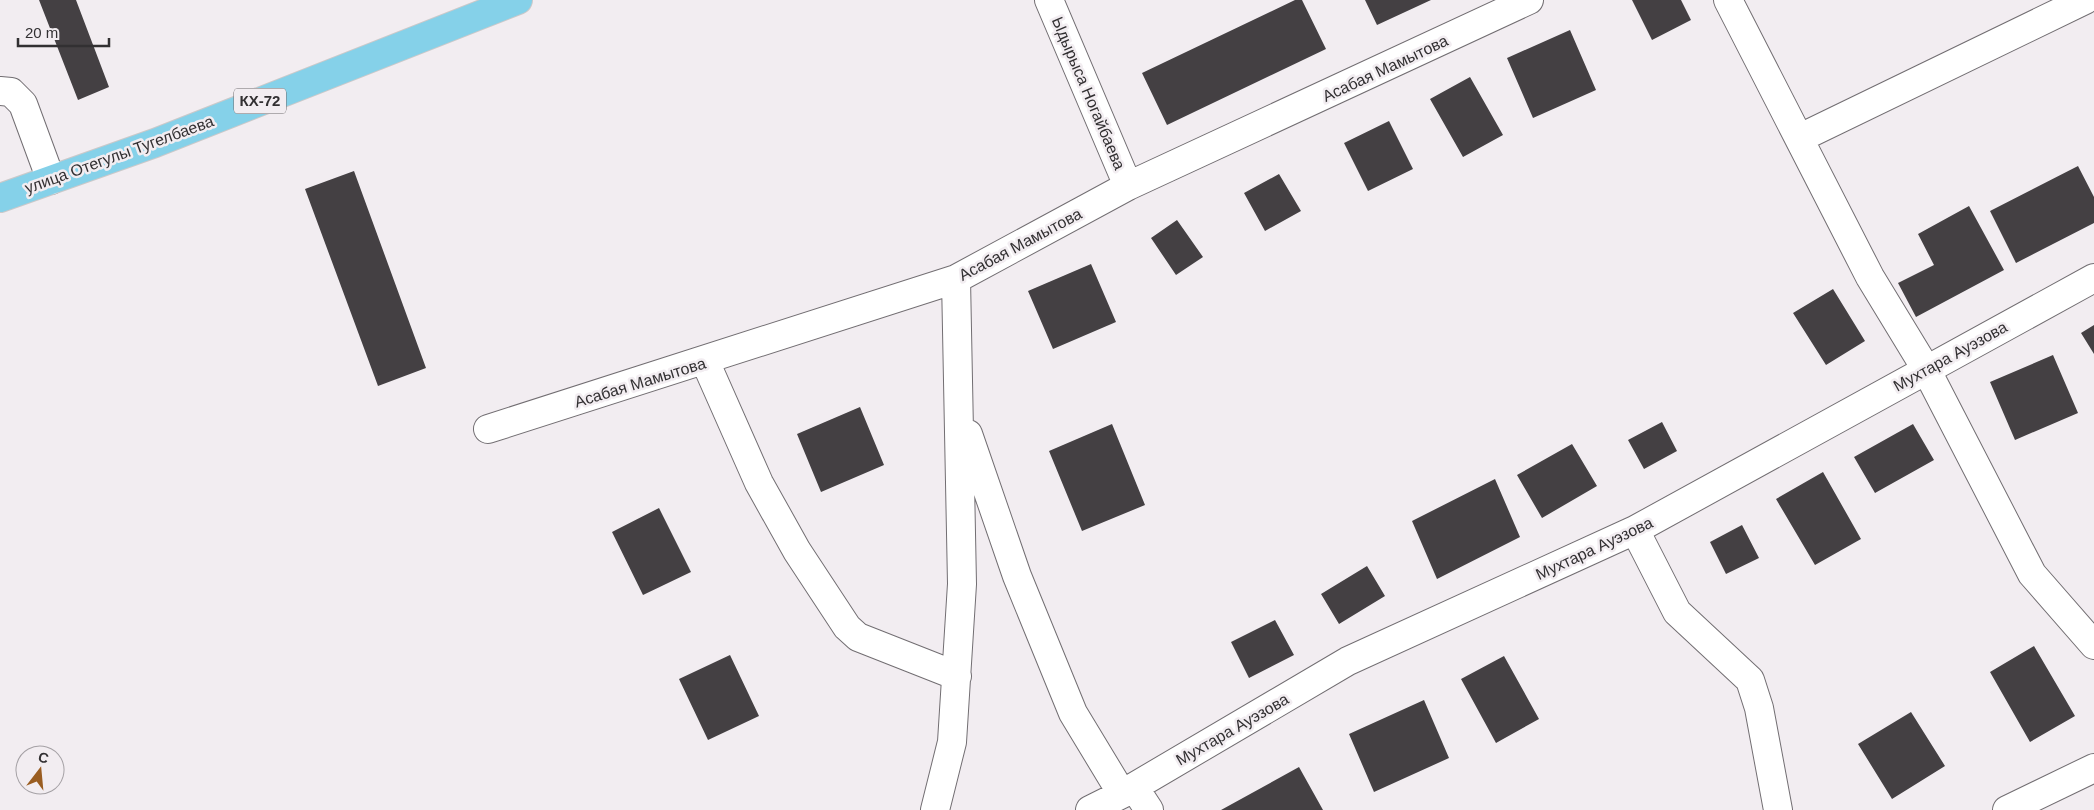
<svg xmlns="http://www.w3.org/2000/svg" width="2094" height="810" viewBox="0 0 2094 810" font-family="Arial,sans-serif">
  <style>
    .building { fill: #444043 }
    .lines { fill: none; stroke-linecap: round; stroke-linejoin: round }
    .street-casing { stroke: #726e72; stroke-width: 30 }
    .primary-casing { stroke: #cac9ca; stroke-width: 30 }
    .street { stroke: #fff; stroke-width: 28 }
    .primary { stroke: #85d1e9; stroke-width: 28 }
    .labels { text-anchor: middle; stroke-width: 5; stroke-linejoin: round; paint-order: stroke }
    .shield { fill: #f2edf1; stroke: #6c696b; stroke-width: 1 }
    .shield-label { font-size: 15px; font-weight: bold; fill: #323032 }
    .street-label { font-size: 16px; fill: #323032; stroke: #f2edf1 }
  </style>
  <rect width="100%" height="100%" fill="#f2edf1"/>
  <path class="building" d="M39,0H76L109,87L78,100Z
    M1295,0H1302L1326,49L1167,125L1142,73Z
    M1365,0H1431L1377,25Z
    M1632,0H1681L1691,20L1652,40Z
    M1570,30L1596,90L1533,118L1507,58Z
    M1470,77L1503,135L1463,157L1430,99Z
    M1389,121L1413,169L1368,191L1344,143Z
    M2078,166L2094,197V223L2016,263L1990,211Z
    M354,171L426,368L378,386L305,189Z
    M1279,174L1301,211L1265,231L1244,193Z
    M1969,206L2004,270L1916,317L1898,283L1934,265L1918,234Z
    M1177,220L1203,257L1176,275L1151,238Z
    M1091,264L1116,322L1053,349L1028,291Z
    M1833,289L1865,341L1826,365L1793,313Z
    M2094,325V354L2081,333Z
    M2053,355L2078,413L2015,440L1990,382Z
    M860,407L884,465L821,492L797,434Z
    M1662,422L1677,451L1644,469L1628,440Z
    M1112,424L1145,505L1082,531L1049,451Z
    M1913,424L1934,460L1875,493L1854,457Z
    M1572,444L1597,486L1542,518L1517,475Z
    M1823,472L1861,539L1815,565L1776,499Z
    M1495,479L1520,537L1437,579L1412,521Z
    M659,508L691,572L643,595L612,532Z
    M1742,525L1759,558L1726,574L1710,542Z
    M1367,566L1385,596L1339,624L1321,594Z
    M1275,620L1294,655L1249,678L1231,642Z
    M2034,646L2075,716L2030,742L1990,672Z
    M730,655L759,716L708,740L679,679Z
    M1504,656L1539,719L1496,743L1461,679Z
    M1424,700L1449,758L1374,792L1349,734Z
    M1911,712L1945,766L1892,799L1858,744Z
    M1299,767L1323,810H1221Z"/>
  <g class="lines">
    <defs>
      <path id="street" d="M1049,0L1128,186
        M1728,0L1870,277L1926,369L2032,574L2094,645
        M0,91L11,92L23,104L51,180
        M1800,138L2085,0
        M705,361L759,483L797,551L847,627L858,637L957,676
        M488,429L956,279L1128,186L1529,0
        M968,434L1017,576L1073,713L1122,794
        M1635,530L1677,612L1750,680L1759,708L1778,810
        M1134,787L1149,810
        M935,810L952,742L962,584L956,279
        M1090,810L1122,794L1348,661L1635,530L2094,278
        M2007,810L2094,768"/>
      <path id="primary" d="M0,198L155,143L518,0"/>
    </defs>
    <use href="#street" class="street-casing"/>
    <use href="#primary" class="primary-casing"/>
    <use href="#street" class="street"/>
    <use href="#primary" class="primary"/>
  </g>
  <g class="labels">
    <rect class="shield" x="234" y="88.5" width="52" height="25" rx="4"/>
    <g class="shield-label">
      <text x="260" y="106">КХ-72</text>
    </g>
    <g class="street-label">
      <text transform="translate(1385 68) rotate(-25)" y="6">Асабая Мамытова</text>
      <text transform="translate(1089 93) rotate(67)" y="6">Ыдырыса Ногайбаева</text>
      <text transform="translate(119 154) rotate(-20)" y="6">улица Отегулы Тугелбаева</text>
      <text transform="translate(1020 244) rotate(-28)" y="6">Асабая Мамытова</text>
      <text transform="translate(1950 356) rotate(-29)" y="6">Мухтара Ауэзова</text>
      <text transform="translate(640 382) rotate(-17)" y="6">Асабая Мамытова</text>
      <text transform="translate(1594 548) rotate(-25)" y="6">Мухтара Ауэзова</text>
      <text transform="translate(1232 729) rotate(-30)" y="6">Мухтара Ауэзова</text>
    </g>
  </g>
  <g transform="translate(40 770) rotate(16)"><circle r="24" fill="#f2edf1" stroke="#a5a1a5"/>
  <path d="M0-4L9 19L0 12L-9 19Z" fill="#9a5d21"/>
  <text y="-8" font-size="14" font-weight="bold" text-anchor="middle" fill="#323032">С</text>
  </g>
  <path d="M18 38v8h91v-8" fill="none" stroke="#323032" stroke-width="2.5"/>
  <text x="25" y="38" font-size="15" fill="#323032" stroke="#f2edf1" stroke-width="4" paint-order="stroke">20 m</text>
</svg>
